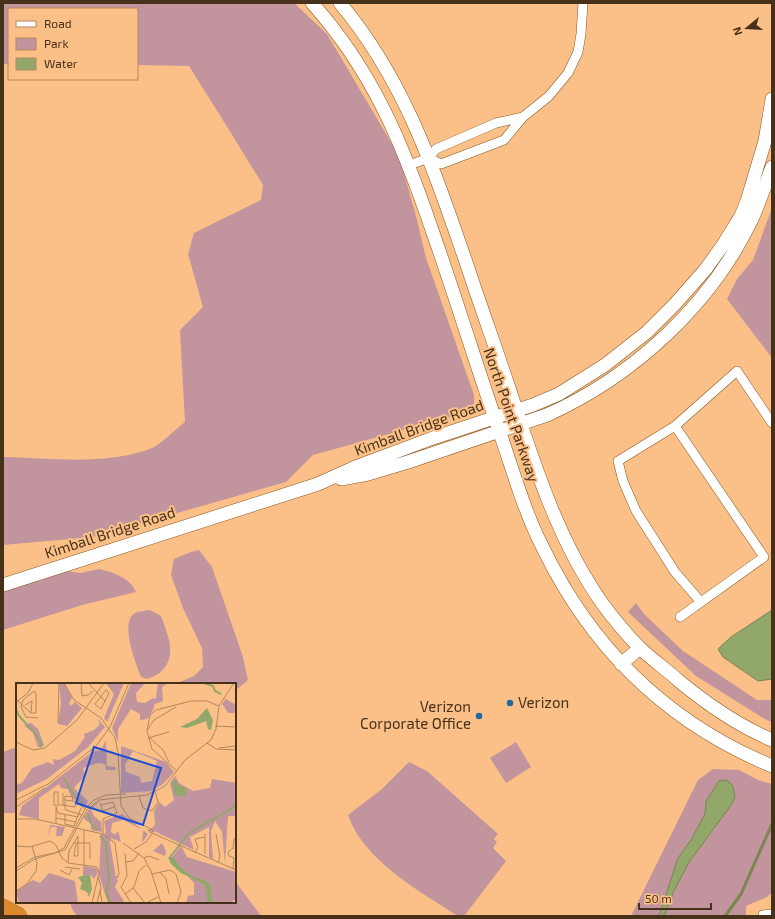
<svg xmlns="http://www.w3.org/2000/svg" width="775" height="919" viewBox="0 0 775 919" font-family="'Exo 2',sans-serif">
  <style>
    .green { fill: #c1949e }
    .water { fill: #92a76a; stroke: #7c8452 }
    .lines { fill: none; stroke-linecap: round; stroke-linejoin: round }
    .stream { stroke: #7c8452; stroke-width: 3 }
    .street-casing { stroke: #8b571d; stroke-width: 10 }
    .secondary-casing { stroke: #8b571d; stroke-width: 14 }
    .highway-casing { stroke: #a86b26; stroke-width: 18 }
    .street { stroke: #fff; stroke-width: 9 }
    .secondary { stroke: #fff; stroke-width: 13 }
    .highway { stroke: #dc8a2d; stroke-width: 17 }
    .poi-dot { fill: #216a9e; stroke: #fbc088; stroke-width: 1.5 }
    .labels { text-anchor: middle; stroke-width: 4; stroke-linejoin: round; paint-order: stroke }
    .street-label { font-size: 15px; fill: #48311a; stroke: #fbc088 }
    .poi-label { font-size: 15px; fill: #48311a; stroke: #fbc088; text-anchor: start }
    .inset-river { fill: none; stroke: #92a76a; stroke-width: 2 }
    .inset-road { fill: none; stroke: #b3875c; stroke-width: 1 }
    .view { fill: #1d4ed8; fill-opacity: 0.15; stroke: #1d4ed8; stroke-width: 2 }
    .inset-edge { fill: none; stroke: #48311a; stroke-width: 2 }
  </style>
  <rect width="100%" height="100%" fill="#fbc088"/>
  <path class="green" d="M3,3H294L327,34L399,156L416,216L426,258L474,395V403L472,411L313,455L286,482L93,537L3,545V457C51,458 106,466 152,448C160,445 177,428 185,422L180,330L203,307L188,254L194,233L261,200L263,185L231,133L189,66L137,65V9H9V64H3Z
    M772,208V358L727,299L737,279L753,260Z
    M199,550L212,567L243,657L248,680L235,691V684H175L194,676L203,667L202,648L183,608L171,575L174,559L191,552Z
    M99,569C112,572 131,578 136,592L82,605L3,630V589L65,571L81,573Z
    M636,603L644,614L683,651L757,700H772V722L765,719L696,676L628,612Z
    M150,610L161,616C168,635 179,659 158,674C155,676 150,678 147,679L141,677C136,664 119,622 135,613C139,611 146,611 150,610Z
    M516,742L531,767L506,783L490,758Z
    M17,747V813H3V752Z
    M409,762L427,771L498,834L494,839L497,842L493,848L506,861L465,915L460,916L456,915C418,890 363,860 348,815L382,789Z
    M713,769L739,770L758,780L772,784V892L767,897L746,906V916H631L698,780Z
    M235,881L261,916H77L72,909L70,902H235Z"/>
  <path class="water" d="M772,610V679L758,681L723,657L718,649L731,637Z
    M727,780L733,786L735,798L729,808L689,862L674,891L664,916H657L660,913L678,858L691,840L705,814L706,801L719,781Z"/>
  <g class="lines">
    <path class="stream" d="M725,916L741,894L772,824"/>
    <defs>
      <path id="street" d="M429,158L441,164L504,140L523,117L549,96L568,73L578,52L581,34L583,3
        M409,165L429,158L436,149L496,123L523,117
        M675,426L764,557L680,617
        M700,601L675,572L636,511L623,481L618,461L675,426L737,371L772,423
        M763,916V915L772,914"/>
      <path id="secondary" d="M312,3C373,71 403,145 432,230C456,298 477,368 501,436C514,474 525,513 543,548C592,649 668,723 772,766
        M340,3C405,81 432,165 465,259C480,305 497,351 512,397C535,467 559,542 602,603C613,618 625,633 639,647C651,659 666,669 679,681C708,705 737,725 772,740
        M341,479L368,474L408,462L547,415C632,377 710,306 751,221C759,204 765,185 772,167
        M3,585L318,484L358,466L433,438L533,405L559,394L605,365L647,332L675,304L705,270L723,245L741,216L747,201L765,141L772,99
        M621,664L640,648"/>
      <path id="highway" d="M3,908L18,916"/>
    </defs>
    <use href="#street" class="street-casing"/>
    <use href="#secondary" class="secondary-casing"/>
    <use href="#highway" class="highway-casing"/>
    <use href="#street" class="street"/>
    <use href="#secondary" class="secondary"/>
    <use href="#highway" class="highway"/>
  </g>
  <g class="poi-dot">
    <circle cx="510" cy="703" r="4"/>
    <circle cx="479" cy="716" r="4"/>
  </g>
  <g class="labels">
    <g class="street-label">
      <text transform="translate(511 415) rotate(71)" y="5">North Point Parkway</text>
      <text transform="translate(419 428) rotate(-20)" y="5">Kimball Bridge Road</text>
      <text transform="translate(110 533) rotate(-18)" y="5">Kimball Bridge Road</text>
    </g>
    <g class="poi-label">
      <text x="518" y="708">Verizon</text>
      <text x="471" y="712" text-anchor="end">Verizon<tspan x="471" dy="17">Corporate Office</tspan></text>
    </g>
  </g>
  <g transform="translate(16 683)">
    <rect width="220" height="220" fill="#fbc088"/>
    <path d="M43,0H48L56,15L53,20L55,23L59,19L66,25L51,43L42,41L45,20ZM90,0H108L91,39L88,35L98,11ZM115,0H129L120,10L121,19L129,20L137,15L140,16L137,27L131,36L124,37V31L115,26L102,46V59L96,45ZM142,0H152L146,4L147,18L139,21ZM210,16L220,22V30H212L209,25L206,21ZM81,35L89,44L72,64L31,96L0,111V102L6,100L16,85L32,79L38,82L37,76L43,77L59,68L69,54L68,51L78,47L84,41ZM15,40L22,46L28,62L25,64H22L17,50L8,42ZM90,57L91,83L99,84L100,87H90L89,81L82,80L67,85L69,93L58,105L72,118L68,126L54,112L52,106L45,105L43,101L23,115V136L3,132L6,123L76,69L85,67ZM105,63L150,79L158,89L147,101L135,108L105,110ZM117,68L141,78L136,98L125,100L124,94L110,89L109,82ZM159,93L163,100L177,108L194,105L196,96L220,100V133H212L209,181L206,149L199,138L195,148L197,176L193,174V144L174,154L178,167L138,148L135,150L134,147L139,142L138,128L143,119L149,124L158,117L154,100ZM86,117L75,126L78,133L85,139L86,149L75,147V141L67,135L75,124ZM106,131L132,151L126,160L127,147L107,137L96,140L95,149L99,152L102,148L105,159L95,155L94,160L100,195L102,197L99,204L109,220H92L83,192L85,151L88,152L90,148L88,138ZM34,142L49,144L46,153H40L41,144H35L32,154ZM146,160L150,168L149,173L137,168ZM165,163L171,174L220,189V216L214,220H170L172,213L178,212V200L155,175ZM67,183L80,185L82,189L78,196L74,191L67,193ZM33,190L59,198L62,220H3L0,208L17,197L24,200Z" fill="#c1949e" fill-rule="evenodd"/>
    <path d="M191,25L197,37L195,47L192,46L190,38L171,45L164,44L181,36ZM160,97L162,102L171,106L169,113L159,112L156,100ZM152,174H157L165,185L176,193L194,200L197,220H192L189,202L165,190L155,181ZM74,191L76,206L73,214L71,209L64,206L66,200L62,194Z" fill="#92a76a"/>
    <path class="inset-river" d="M188,0L197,3L199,8L205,11M0,26L3,33L19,50L26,62L24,64M48,95L56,109L67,122M72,131L76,142L82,147M84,153L90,160L93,197L90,210L95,220M154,174L173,150L220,123"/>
    <path class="inset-road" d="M48,0L58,17L85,35L99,55L102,69L105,123L113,135L135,146M65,0L66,13L72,12L77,8M72,0L89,18M90,7L93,10L85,26L79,21ZM0,16L15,30M0,19L12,10L17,0M9,22L16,18L15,30M15,30H20V10L18,8L7,17L5,24L10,34L22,35M42,40L43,0M199,43L220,44M132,46L138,37L160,24M132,55L153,49M134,55L147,67L153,79M0,59L17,67L29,65L61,37L88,0M191,60L200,66L220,67M203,65L220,63M161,88L136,66L131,48L134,32L140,27L175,18H191L203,23M123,113L127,125L136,128L142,119L139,108M0,117L32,101L80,63L94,44L113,0M49,117L56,118L57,114L49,113V126L50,127L66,132M84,120L87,128L98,124M42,122V109H38V122L42,123M43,122H47V110M47,122L59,124L60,119L56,118M85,122L97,119L101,130L87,136V151M0,124L29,105M0,126V143M49,131V141L58,143L65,125M40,135L60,139M1,136H19L87,151L99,160L103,191L100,195L103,193M40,141V124L42,130L62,134M131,146L135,150L138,148L135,146L133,148M68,147V182M136,150L220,187M200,151L204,173L202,180M58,160H74V176M60,160L58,173H62V153M107,160L128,175L135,188L145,220M0,163L14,164L34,158L40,162L46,175L52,180L81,184L83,190L76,220M118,166L130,159L136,151M217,166L218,156L220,155M109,170L111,193L105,204L115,220M179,170L182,164L179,156L189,154M189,171V151M128,175L133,173L143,177M109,179L117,178L123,170M52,180L53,168L62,153M49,184L64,186M0,185L19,174L39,170L48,165L69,126L78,117L90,112L110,111M217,186L218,175L213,173L212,169L217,165M44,187L53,192L56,186M0,188L19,176L49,167L71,127L83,117L131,112L149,103L169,77L195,57L200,46L203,23L218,0M144,189L150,196L153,211M136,191L154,187L160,191L165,209L161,220M117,205L129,220M84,207L86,220M0,208L11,201L20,188L21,180L16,163M109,211L118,204L123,188L130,182M81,220L85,204L82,193M130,220L142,214"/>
    <path class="view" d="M78,64L145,85L127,142L60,120Z"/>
    <rect width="220" height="220" class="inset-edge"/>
  </g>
  <rect width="775" height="919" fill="none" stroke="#48311a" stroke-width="8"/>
  <rect x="8" y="8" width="130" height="72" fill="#fbc088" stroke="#b3875c"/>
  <rect x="16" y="21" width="20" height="6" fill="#ffffff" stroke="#b3875c"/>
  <text x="44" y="28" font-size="12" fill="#48311a">Road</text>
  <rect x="16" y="38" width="20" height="12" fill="#c1949e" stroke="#b3875c"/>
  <text x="44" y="48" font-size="12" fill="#48311a">Park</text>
  <rect x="16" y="58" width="20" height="12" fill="#92a76a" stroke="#b3875c"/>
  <text x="44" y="68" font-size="12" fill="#48311a">Water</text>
  <g transform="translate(747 28) rotate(252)" stroke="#fbc088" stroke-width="3" paint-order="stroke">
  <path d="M0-3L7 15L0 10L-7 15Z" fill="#48311a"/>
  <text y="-6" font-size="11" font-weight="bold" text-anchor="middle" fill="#48311a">N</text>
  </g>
  <path d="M639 903v6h72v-6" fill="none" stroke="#48311a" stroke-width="2"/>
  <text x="645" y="903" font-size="12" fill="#48311a" stroke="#fbc088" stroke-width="3" paint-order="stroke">50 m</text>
</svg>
